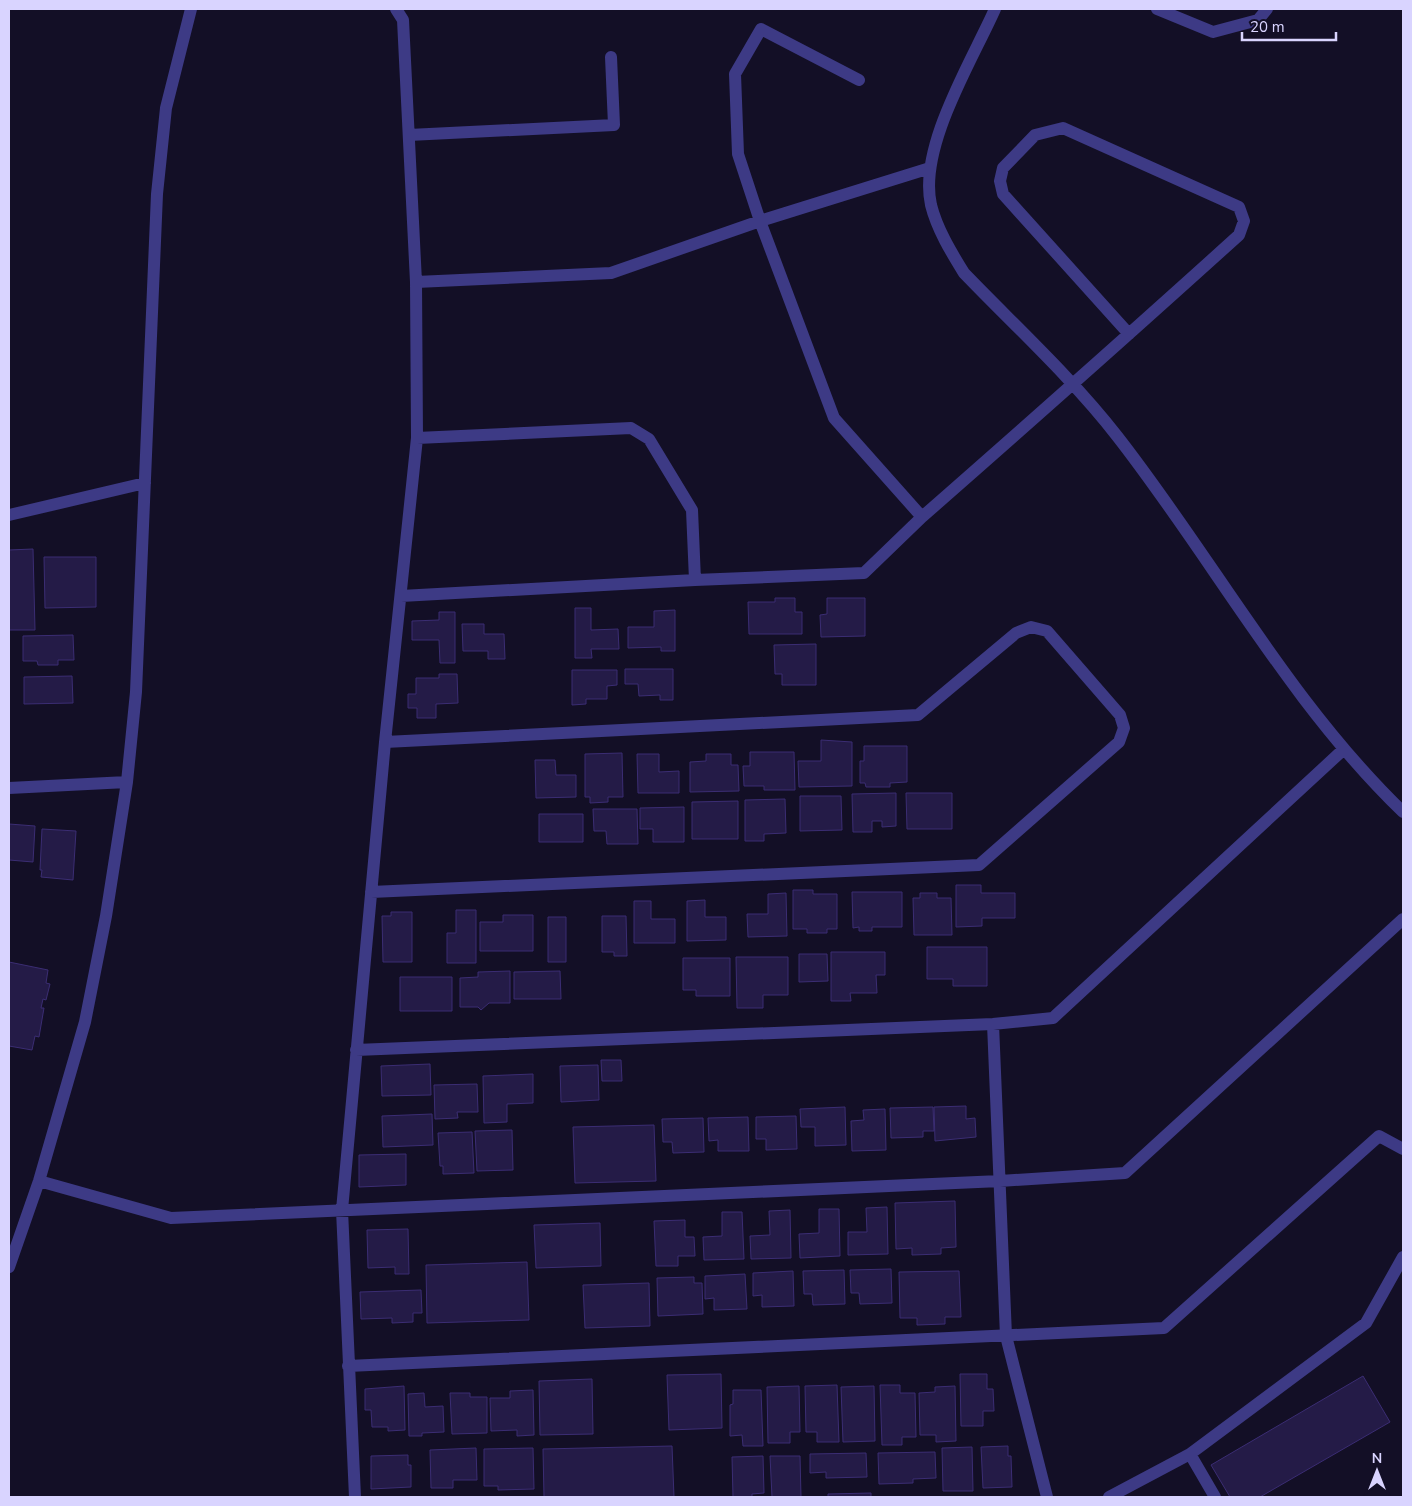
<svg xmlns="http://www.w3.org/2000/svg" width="1412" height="1506" viewBox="0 0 1412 1506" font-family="'Nunito Sans',sans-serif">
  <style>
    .building { fill: #241b47; stroke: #3b2d73 }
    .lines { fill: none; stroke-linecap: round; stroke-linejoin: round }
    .minor { stroke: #3d3a85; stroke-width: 12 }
  </style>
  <rect width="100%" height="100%" fill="#130f26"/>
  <path class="building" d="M33,549L35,630H9V550Z
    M44,557H96V607L45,608Z
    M775,598H795V612H802V634H749L748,602H775Z
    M827,598H865V636L821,637L820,615L827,614Z
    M575,608H591V630L618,629L619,649H591L592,658H575Z
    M675,610V651H661V647L628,648V627H654V611Z
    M439,612H455V663H440L439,640H412V621L439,620Z
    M462,624H484V634H504L505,659H488V651H463Z
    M73,635L74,660H58V665H38L37,661H23V636Z
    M816,644V685H782V674H775L774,645Z
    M625,669H673V700H660V695L639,696L638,684H625Z
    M572,670H617V685L607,686V699H586V704L572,705Z
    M439,674H457L458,703L436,704V718H417V708H408V694H416V678H439Z
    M72,676L73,703L24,704V677Z
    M821,740L852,742V786L799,787L798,761H821Z
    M864,746H907V782L890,783V787H866L865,783H860V761H864Z
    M750,752H794L795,790H764V786H744L743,766H750Z
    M622,753L623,797H608V802L590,803V797H585V754Z
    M637,754H659V772L679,771V793H638Z
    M706,754H731V765H738L739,791L690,792V762L706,761Z
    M535,760H555L556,775H576V797L536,798Z
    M896,793V826L882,827V821H872V832H853L852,794Z
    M906,793H952V829H907Z
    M800,796H841L842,830L800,831Z
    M785,799L786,833L764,834V841H745V800Z
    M738,801V839H692V802Z
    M684,807V842H653V829H640V808Z
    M593,809H637L638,844H607L606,831H594Z
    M539,814H583V842H539Z
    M9,824L35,826L33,862L9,860Z
    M42,829L76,831L73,880L41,877L42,870H40Z
    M956,885H981V893H1015V918H982V926L956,927Z
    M793,890H813V894H837V929H827V933H807V929H793Z
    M852,892H902V927H872V931H859V927L853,928Z
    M786,893L787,936L748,937L747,914H768V894Z
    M920,893H937V898H951L952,935H914L913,898H920Z
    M705,900V917H726V940L687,941V901Z
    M634,901H651V919H675V943H634Z
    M456,910H476V963H447V933H456Z
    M391,912H412V962H383L382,916H391Z
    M503,915H533V951H480V922H503Z
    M602,916H626L627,956H614V952H602Z
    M548,917H566V962H548Z
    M927,947H987V986H953V979H927Z
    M831,952H885V975H876L877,993H850L851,1001H831Z
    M799,954H827L828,981L799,982Z
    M736,957H788V995H763V1008H737Z
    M683,958H730V996H696V990H683Z
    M9,962L48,970L46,983L50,984L46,1000L43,999L41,1008H44L39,1037L35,1036L32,1050L9,1046Z
    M510,971V1003H489L481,1010L478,1007H460V978L478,977V972Z
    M560,971L561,999H514V972Z
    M400,977H452V1011H400Z
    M601,1060H621L622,1081H602Z
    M430,1064L431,1095L382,1096L381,1066Z
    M598,1065L599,1100L561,1102L560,1066Z
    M533,1074V1103L507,1104V1122L484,1123L483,1076Z
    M477,1084L478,1112H457L458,1118L435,1119L434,1085Z
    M966,1106V1119L975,1118L976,1137L935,1141L934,1107Z
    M845,1107L846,1145L815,1146V1127H801L800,1109Z
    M933,1107L934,1131H923V1137L891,1138L890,1108Z
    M885,1109L886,1150L852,1151L851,1121L864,1120L863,1110Z
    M432,1114L433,1145L383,1147L382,1116Z
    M796,1116L797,1149L766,1150V1139H756V1117Z
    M748,1117L749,1151H718V1140L709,1141L708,1118Z
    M703,1118L704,1152L673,1153L672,1142H663L662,1119Z
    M654,1125L656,1181L575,1183L573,1127Z
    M512,1130L513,1170L477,1171L475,1131Z
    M472,1132L474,1173L443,1174V1166H440L438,1133Z
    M406,1154V1185L359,1187V1155Z
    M955,1201L956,1247L941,1248V1254L912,1255V1248L896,1249L895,1203Z
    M887,1207L888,1254L848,1255V1232H867L866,1208Z
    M819,1209H839L840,1256L800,1258L799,1234L819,1233Z
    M790,1210L791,1258L751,1259L750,1236L770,1235L769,1211Z
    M722,1212H742L744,1259L704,1260L703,1237L722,1236Z
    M685,1220V1237H694L695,1256H678V1266H656L654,1221Z
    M600,1223L601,1266L536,1268L534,1225Z
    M408,1229L409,1274H395V1267L368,1268L367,1230Z
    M527,1262L529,1320L427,1323L426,1265Z
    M891,1269L892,1303L860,1304L859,1293H851L850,1270Z
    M844,1270L845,1304L813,1305L812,1294H804L803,1271Z
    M793,1271L794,1306L762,1307V1295L753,1296V1273Z
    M959,1271L961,1317H945V1324L917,1325V1318H900L899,1272Z
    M745,1274L747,1309L714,1310V1298L705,1299V1276Z
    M694,1277V1283H702L703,1314L658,1316L657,1278Z
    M649,1283L650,1326L585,1328L583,1285Z
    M421,1290L422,1313H413V1322L392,1323V1318L361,1319L360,1292Z
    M721,1374L722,1428L669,1430L667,1375Z
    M960,1374H987V1389H993L994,1411H983V1426H961Z
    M1363,1376L1390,1422L1260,1497H1230L1211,1465Z
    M592,1379L593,1434L540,1435L539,1381Z
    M837,1385L839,1442H817V1432H806L805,1386Z
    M880,1385H900V1393H915L916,1437H902V1445H882Z
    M404,1386L405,1430L388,1431V1427H372L371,1410H365V1389Z
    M799,1386L800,1432H790V1443H768L767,1387Z
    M874,1386L875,1441L843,1442L841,1387Z
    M955,1386L956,1441L936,1442V1435H920L919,1393L935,1392V1387Z
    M533,1390L534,1435L517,1436V1430L491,1431L490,1398H510V1391Z
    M733,1390H761L763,1446H743L742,1435L730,1436V1405L733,1404Z
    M424,1393L425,1407L443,1406L444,1432L422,1433V1436H409L408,1394Z
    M450,1393H470V1397H487V1433L452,1434Z
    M672,1446L674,1497H544L543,1449Z
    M1008,1446V1456H1011L1012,1487L983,1488L981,1447Z
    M972,1447L973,1491H943L942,1448Z
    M476,1448L477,1480H453V1488H431L430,1450Z
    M533,1448L534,1489L498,1490V1486H484V1449Z
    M935,1452L936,1478L913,1479V1483L879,1484L878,1453Z
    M866,1453L867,1477L826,1478V1472L810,1473V1454Z
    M408,1455V1465H411V1487L371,1489V1456Z
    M763,1456L764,1493L752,1494V1497H733L732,1457Z
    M770,1456H800L801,1497H772Z
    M871,1493V1497H828V1494Z"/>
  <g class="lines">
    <path class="minor" d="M995,9C972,61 918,147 931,205C937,229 951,252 964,273C1015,326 1072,378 1117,436C1214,560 1289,702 1403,812
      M1157,9L1213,32L1258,20L1267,9
      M859,80L761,29L735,74L738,154L760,221L930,168
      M409,135L614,125L611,57
      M416,282L611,273L760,221L834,418L922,517C1028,424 1134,330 1239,235L1244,221L1239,207L1063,128L1035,135L1003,168L1000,181L1003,194L1129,334
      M417,438L631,428L649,439L692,510L695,580L864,573L922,517
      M9,515L145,483
      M401,596L695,580
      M9,788L127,782
      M371,892L979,865L1119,742L1124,728L1120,715L1047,631L1031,627L1016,633L918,715L385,742
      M993,1024L1006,1336L1047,1497
      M356,1050L993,1024L1053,1018L1344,749
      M39,1181L171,1218L1000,1181L1125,1173L1403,919
      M9,1267L39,1181L85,1022L106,916L127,782L136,692L157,194L166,108L191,9
      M348,1366L1164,1328L1379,1136L1403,1149
      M1190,1454L1215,1497
      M355,1497L342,1210L385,742L417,438L416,282L403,20L396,9
      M1109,1497L1190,1454L1366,1323L1403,1257"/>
  </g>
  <rect width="1412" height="1506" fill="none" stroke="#d9d4ff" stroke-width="20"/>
  <g transform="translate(1377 1471)" stroke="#130f26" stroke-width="4" paint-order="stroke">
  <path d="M0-4L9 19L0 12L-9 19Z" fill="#d9d4ff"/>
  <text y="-8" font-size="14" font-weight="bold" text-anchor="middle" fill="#d9d4ff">N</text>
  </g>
  <path d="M1242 32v8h94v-8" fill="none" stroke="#d9d4ff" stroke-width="2.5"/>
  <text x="1250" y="32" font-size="15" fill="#d9d4ff" stroke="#130f26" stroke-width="4" paint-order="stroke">20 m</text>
</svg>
